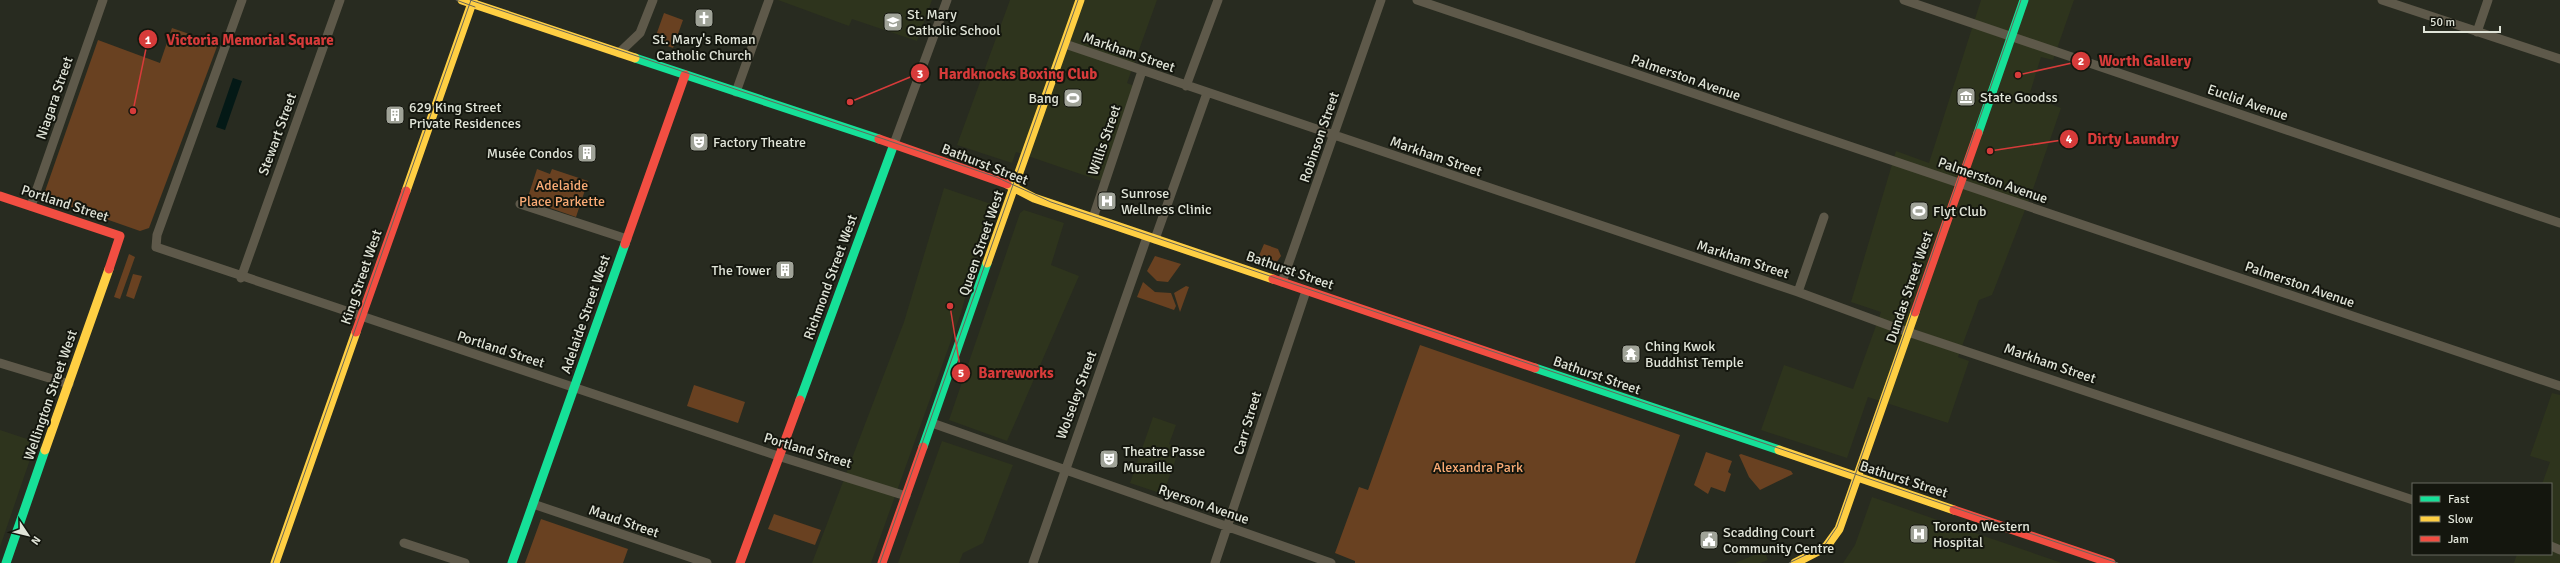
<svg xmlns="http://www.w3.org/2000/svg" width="2560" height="563" viewBox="0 0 2560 563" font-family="Signika,sans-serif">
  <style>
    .built { fill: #2e341d }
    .green { fill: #694121 }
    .water { fill: #041916 }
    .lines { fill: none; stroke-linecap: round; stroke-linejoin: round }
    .street { stroke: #5e594a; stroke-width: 9 }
    .fast { stroke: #16e098; stroke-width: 9 }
    .slow { stroke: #ffcf43; stroke-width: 9 }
    .jam { stroke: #f24e42; stroke-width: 9 }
    .tram { stroke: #67655a; stroke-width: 1 }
    .labels { text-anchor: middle; stroke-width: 4; stroke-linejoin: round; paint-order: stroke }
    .poi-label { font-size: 14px; fill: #e0e4d8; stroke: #14160e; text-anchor: start }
    .street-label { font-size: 14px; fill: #e0e4d8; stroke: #14160e }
    .park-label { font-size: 14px; fill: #faab75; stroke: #14160e }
    .leader { fill: none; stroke: #d73b3a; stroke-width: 1.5 }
    .callout-dot { fill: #d73b3a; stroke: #14160e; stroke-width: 1.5 }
    .mark-label { font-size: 12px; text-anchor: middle; font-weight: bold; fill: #fff }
    .callout-label { font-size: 15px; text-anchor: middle; font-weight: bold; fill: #d73b3a; stroke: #14160e; stroke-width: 4; stroke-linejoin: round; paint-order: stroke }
  </style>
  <rect width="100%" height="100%" fill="#282b20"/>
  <path class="built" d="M778,0H932L917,41L852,19L849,26Z
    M1010,0H1157L1127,83L1134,86L1101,181L1016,152L1012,163L957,145Z
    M1981,0H2074L2053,60L2041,57L2029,96L2061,108L2032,192L1992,295L1979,300L1958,357L1969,361L1948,423L1868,397L1847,458L1761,430L1784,365L1853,389L1881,312L1851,302L1896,151L1929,163Z
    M944,188L991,204L961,313L871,563H812L904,322Z
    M1024,210L1064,223L1051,265L1079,276L1007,441L949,420L1020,213Z
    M2552,393L2560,395V563H2514L2517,554H2551V484H2542L2550,462L2530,456Z
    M1153,417L1176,425L1169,444L1180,448L1163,494L1130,483Z
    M0,430L36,442L0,547Z
    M942,441L1013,465L983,543L963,553L959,563H898Z
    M1872,497L1946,523L2062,563H1843L1855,545Z
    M1764,551L1768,560L1760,563H1735Z"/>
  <path class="green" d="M664,13L683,20L673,48L654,41Z
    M172,28L218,44L149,228L140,231L43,197L98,40L160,63Z
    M537,169L550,174L552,169L588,181L576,217L527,200Z
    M1264,244L1278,249L1281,256L1276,263L1258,258Z
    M129,254L135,257L120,299L114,297Z
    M1155,256L1181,264L1168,282L1157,281L1147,271Z
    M133,274L142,276L134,299L126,296Z
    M1143,282L1155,292L1171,293L1176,306L1174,310L1137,297Z
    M1186,286L1189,287L1180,312L1174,293Z
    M1420,345L1680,435L1635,563H1355V561L1335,553L1359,487L1368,490Z
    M694,385L745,402L738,423L687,406Z
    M1706,452L1732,461L1728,472L1731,474L1725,492L1711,487L1708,494L1694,485Z
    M1741,454L1791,471L1793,474L1760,490L1749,477L1739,455Z
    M774,514L821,530L815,545L768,529Z
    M541,519L628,549L623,563H525Z"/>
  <path class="water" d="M233,78L242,81L225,130L216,127Z"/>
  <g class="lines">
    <path class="street" d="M242,0L157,235L156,247L778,456L906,496
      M1417,0L2560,386
      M1904,0L2560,223
      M2382,0L2560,59
      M2477,32L2488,0
      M1065,44L1798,292L1896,328L2413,500
      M619,53L640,33L653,0
      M1186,86L1218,0
      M736,92L769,0
      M894,144L947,0
      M520,204L627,239
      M31,206L103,0
      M1093,218L1142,71
      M1155,239L1207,93
      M241,278L340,0
      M1282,282L1381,0
      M1798,292L1824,217
      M0,363L69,384
      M932,423L1331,563
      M533,504L707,563
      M404,543L465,563
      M2551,546L2560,550
      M1033,563L1147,237
      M1215,563L1306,291"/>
    <path class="fast" d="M635,58L879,139
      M1978,133L2024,0
      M1535,368L1779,450
      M800,400L894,144
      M923,447L987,263
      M6,563L45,450
      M512,563L625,244"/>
    <path class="slow" d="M462,0L635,58
      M1007,184L1034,198L1273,279
      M406,191L473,0
      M987,263L1080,0
      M45,450L109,269
      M1779,450L1954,510
      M275,563L356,332
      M1795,563L1826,547L1839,529L1915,312"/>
    <path class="jam" d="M879,139L1007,184
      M0,196L120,236L109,269
      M625,244L685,75
      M1273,279L1535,368
      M1915,312L1978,133
      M356,332L406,191
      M1954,510L2111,563
      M740,563L800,400
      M882,563L923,447"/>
    <path class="tram" d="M456,0L475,7
      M470,0L955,163L996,177L1051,202L2118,563
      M273,563L471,0
      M880,563L1078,0
      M1789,563L1824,546L1837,527L2021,0"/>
  </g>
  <defs>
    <symbol id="church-square" viewBox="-11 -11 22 22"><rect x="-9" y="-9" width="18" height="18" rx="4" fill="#a0a398" stroke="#14160e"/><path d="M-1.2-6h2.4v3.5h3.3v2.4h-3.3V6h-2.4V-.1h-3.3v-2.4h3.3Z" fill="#fff"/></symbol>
    <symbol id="school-square" viewBox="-11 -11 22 22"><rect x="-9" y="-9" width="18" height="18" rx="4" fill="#a0a398" stroke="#14160e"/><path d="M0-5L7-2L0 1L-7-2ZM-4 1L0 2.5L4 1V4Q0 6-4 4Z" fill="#fff"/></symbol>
    <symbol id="museum-square" viewBox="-11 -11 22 22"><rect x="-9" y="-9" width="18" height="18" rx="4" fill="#a0a398" stroke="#14160e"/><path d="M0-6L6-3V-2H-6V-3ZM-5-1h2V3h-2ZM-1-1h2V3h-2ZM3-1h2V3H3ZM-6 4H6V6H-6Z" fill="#fff"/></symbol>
    <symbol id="stadium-square" viewBox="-11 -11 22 22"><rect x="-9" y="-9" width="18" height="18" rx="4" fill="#a0a398" stroke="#14160e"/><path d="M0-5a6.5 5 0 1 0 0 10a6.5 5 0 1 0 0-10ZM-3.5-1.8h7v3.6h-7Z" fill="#fff"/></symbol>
    <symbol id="building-square" viewBox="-11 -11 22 22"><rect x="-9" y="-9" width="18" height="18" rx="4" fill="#a0a398" stroke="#14160e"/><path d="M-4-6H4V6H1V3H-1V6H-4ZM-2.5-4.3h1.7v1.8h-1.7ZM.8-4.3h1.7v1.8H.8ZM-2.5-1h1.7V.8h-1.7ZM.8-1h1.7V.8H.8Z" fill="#fff"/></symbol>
    <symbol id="theatre-square" viewBox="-11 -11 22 22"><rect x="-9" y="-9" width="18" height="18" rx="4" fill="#a0a398" stroke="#14160e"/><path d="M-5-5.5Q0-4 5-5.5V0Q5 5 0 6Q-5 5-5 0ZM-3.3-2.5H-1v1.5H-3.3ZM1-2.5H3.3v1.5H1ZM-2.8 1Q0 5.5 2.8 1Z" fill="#fff"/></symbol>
    <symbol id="hospital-square" viewBox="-11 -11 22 22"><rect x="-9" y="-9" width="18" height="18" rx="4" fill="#a0a398" stroke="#14160e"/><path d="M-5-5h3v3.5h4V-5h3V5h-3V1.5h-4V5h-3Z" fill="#fff"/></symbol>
    <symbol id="temple-square" viewBox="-11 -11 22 22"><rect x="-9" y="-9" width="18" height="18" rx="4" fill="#a0a398" stroke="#14160e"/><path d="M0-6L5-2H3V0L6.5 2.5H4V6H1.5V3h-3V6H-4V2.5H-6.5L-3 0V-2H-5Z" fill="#fff"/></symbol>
    <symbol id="civic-square" viewBox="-11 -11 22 22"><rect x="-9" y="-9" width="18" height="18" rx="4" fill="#a0a398" stroke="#14160e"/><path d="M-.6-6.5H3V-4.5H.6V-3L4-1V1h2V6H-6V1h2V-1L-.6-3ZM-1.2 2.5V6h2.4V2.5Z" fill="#fff"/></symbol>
  </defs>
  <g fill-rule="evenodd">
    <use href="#church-square" x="693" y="7" width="22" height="22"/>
    <use href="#school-square" x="882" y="11" width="22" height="22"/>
    <use href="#museum-square" x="1955" y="86" width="22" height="22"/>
    <use href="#stadium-square" x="1062" y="87" width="22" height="22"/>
    <use href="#building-square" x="384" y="104" width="22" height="22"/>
    <use href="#theatre-square" x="688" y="131" width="22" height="22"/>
    <use href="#building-square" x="576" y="142" width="22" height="22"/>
    <use href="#hospital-square" x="1096" y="190" width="22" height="22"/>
    <use href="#stadium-square" x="1908" y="200" width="22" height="22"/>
    <use href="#building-square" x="774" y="259" width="22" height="22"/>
    <use href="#temple-square" x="1620" y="343" width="22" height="22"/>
    <use href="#theatre-square" x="1098" y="448" width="22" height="22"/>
    <use href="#hospital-square" x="1908" y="523" width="22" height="22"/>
    <use href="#civic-square" x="1698" y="529" width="22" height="22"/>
  </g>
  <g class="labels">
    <g class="poi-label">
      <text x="907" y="19">St. Mary<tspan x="907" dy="16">Catholic School</tspan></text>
      <text x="704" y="44" text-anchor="middle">St. Mary's Roman<tspan x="704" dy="16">Catholic Church</tspan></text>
      <text x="1980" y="102">State Goodss</text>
      <text x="1059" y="103" text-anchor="end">Bang</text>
      <text x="409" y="112">629 King Street<tspan x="409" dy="16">Private Residences</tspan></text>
      <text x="713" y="147">Factory Theatre</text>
      <text x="573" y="158" text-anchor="end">Musée Condos</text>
      <text x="1121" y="198">Sunrose<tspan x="1121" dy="16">Wellness Clinic</tspan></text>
      <text x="1933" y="216">Flyt Club</text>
      <text x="771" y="275" text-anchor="end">The Tower</text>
      <text x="1645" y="351">Ching Kwok<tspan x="1645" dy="16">Buddhist Temple</tspan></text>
      <text x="1123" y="456">Theatre Passe<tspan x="1123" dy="16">Muraille</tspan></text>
      <text x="1933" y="531">Toronto Western<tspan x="1933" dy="16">Hospital</tspan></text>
      <text x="1723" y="537">Scadding Court<tspan x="1723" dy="16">Community Centre</tspan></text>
    </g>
    <g class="street-label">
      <text transform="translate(1129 52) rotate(19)" y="5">Markham Street</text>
      <text transform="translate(1686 77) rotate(19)" y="5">Palmerston Avenue</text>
      <text transform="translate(54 98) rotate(-71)" y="5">Niagara Street</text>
      <text transform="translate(2248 102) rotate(19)" y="5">Euclid Avenue</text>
      <text transform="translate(277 134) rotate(-70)" y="5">Stewart Street</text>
      <text transform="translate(1319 137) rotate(-71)" y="5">Robinson Street</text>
      <text transform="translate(1104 140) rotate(-71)" y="5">Willis Street</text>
      <text transform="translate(1436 156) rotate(19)" y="5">Markham Street</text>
      <text transform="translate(985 164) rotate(21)" y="5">Bathurst Street</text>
      <text transform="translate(1993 180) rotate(19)" y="5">Palmerston Avenue</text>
      <text transform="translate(65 203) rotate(18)" y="5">Portland Street</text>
      <text transform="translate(981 243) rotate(-71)" y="5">Queen Street West</text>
      <text transform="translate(1743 259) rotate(18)" y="5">Markham Street</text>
      <text transform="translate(1290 270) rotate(19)" y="5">Bathurst Street</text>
      <text transform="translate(361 277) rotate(-71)" y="5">King Street West</text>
      <text transform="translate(830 277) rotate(-70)" y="5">Richmond Street West</text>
      <text transform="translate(2300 284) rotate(19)" y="5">Palmerston Avenue</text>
      <text transform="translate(1909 287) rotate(-71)" y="5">Dundas Street West</text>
      <text transform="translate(585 314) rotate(-71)" y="5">Adelaide Street West</text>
      <text transform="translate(501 349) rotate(18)" y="5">Portland Street</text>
      <text transform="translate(2050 363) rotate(19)" y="5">Markham Street</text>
      <text transform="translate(1597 375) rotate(19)" y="5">Bathurst Street</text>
      <text transform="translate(50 395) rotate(-71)" y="5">Wellington Street West</text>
      <text transform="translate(1076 395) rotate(-70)" y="5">Wolseley Street</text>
      <text transform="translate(1247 423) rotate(-73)" y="5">Carr Street</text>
      <text transform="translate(808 450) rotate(17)" y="5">Portland Street</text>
      <text transform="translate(1904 479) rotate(18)" y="5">Bathurst Street</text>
      <text transform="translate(1204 504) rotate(19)" y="5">Ryerson Avenue</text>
      <text transform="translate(624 521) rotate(19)" y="5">Maud Street</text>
    </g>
    <g class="park-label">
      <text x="562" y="190">Adelaide<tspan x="562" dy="16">Place Parkette</tspan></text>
      <text x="1478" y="472">Alexandra Park</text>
    </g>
  </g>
  <path class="leader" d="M133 111L148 39M2018 75L2081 61M850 102L920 73M1990 151L2069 139M950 306L961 373"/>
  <g class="callout-dot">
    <circle cx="133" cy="111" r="4"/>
    <circle cx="2018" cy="75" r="4"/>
    <circle cx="850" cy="102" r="4"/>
    <circle cx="1990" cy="151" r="4"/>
    <circle cx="950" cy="306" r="4"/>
    <circle cx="148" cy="39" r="10"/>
    <circle cx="2081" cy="61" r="10"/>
    <circle cx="920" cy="73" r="10"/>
    <circle cx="2069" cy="139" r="10"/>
    <circle cx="961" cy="373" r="10"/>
  </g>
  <g class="mark-label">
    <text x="148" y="44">1</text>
    <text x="2081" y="65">2</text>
    <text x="920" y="78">3</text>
    <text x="2069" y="143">4</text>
    <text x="961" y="377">5</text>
  </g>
  <g class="callout-label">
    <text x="250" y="45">Victoria Memorial Square</text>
    <text x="2145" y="66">Worth Gallery</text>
    <text x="1018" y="79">Hardknocks Boxing Club</text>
    <text x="2133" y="144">Dirty Laundry</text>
    <text x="1016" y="378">Barreworks</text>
  </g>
  <rect x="2412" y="483" width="140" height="72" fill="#14160e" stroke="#66685f"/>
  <rect x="2420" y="496" width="20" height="6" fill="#16e098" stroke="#66685f"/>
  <text x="2448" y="503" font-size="12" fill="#e0e4d8">Fast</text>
  <rect x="2420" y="516" width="20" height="6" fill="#ffcf43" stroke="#66685f"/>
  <text x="2448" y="523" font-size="12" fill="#e0e4d8">Slow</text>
  <rect x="2420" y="536" width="20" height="6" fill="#f24e42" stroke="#66685f"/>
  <text x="2448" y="543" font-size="12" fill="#e0e4d8">Jam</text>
  <g transform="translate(28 535) rotate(125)" stroke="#14160e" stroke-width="3" paint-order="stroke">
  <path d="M0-3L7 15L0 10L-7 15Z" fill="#e0e4d8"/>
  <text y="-6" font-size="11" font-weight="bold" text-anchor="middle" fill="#e0e4d8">N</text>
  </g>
  <path d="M2424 26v6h76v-6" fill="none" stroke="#e0e4d8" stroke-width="2"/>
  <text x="2430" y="26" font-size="12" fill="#e0e4d8" stroke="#14160e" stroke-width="3" paint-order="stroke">50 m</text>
</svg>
